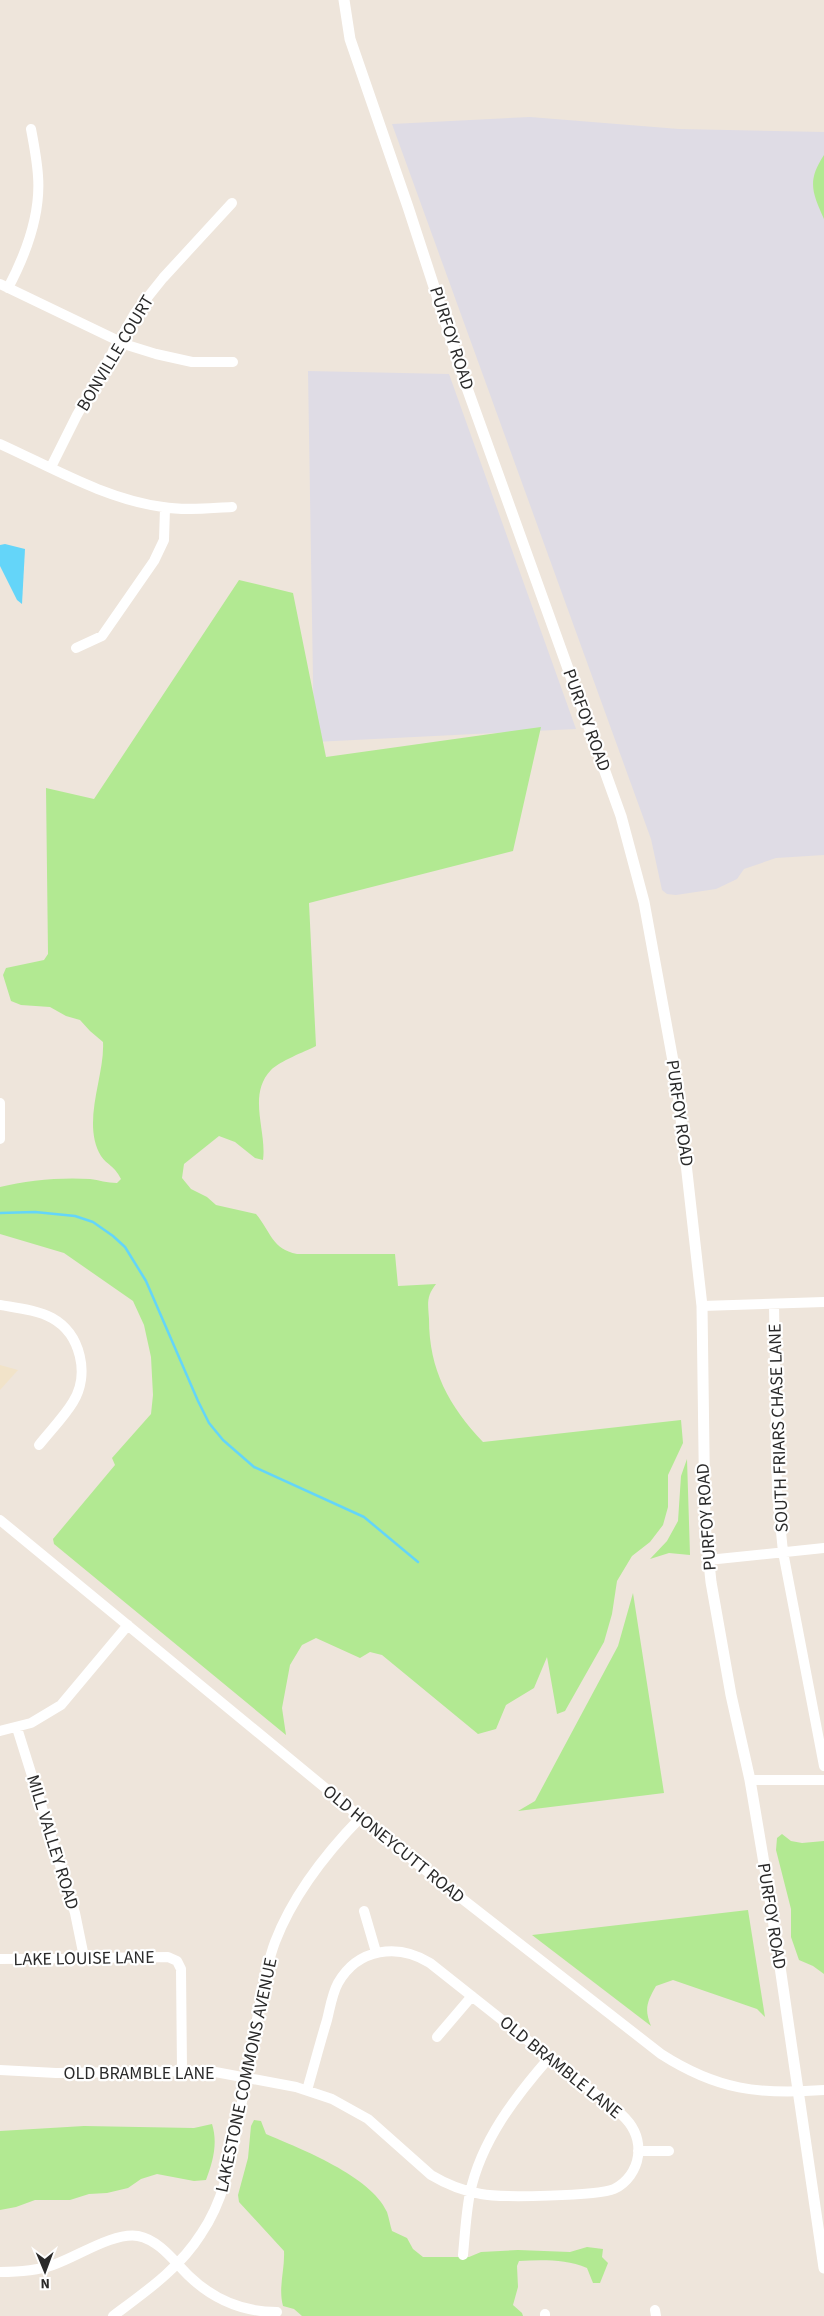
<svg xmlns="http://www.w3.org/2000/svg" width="824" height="2316" viewBox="0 0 824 2316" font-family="'Source Sans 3',sans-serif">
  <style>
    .industrial { fill: #dfdce5 }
    .education { fill: #f1e3c9 }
    .green { fill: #b2e992 }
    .water { fill: #64d5f9 }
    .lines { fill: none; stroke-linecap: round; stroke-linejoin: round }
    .stream { stroke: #64d5f9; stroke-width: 2.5 }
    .minor { stroke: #fff; stroke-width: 10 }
    .tertiary { stroke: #fff; stroke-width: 11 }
    .labels { text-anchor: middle; stroke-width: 4.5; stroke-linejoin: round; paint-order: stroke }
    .street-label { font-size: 18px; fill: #2a2a2a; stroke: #fff }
  </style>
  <rect width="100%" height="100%" fill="#eee5db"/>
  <path class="industrial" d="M530,117L679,129L824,132V855L776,858L744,869L737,879L716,889L676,895L667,894L662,890L651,839L392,124Z
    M308,371L449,374L576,729L314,742Z"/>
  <path class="education" d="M0,1365L18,1370L0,1390Z"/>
  <path class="green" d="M824,155V219C812,192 807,181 824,155Z
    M239,580L293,593L326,757L541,727L513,851L309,903L316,1046C304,1052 280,1061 271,1070C247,1095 267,1131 263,1160L255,1158L235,1142L219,1136L184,1164L182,1178L191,1189L207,1197L216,1205L256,1214C271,1232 272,1249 297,1254H395L398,1286L436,1284C426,1297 428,1303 429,1319C429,1370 449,1406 483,1442L681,1420L683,1443L668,1475V1507L663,1525L650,1542L632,1556L617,1581L612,1614L604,1642L565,1711L557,1714L547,1657L534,1688L506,1705L496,1729L478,1734L382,1655L370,1652L360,1658L316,1638L302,1645L290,1665L282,1708L286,1735L54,1544L53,1539L115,1465L112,1458L151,1414L153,1395L151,1357L144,1325L133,1301L64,1253L0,1234V1187C26,1180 63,1177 90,1179C99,1180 107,1183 117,1183L121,1179C114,1165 107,1165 101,1156C81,1123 105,1076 103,1042L90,1031L80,1020L66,1016L50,1007L21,1005L11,1001L3,975L6,968L44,960L48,954L46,788L94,799Z
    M687,1459L690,1555L669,1553L650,1559L667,1541L678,1521L681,1476Z
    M633,1593L664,1793L518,1811L535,1801L618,1646Z
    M782,1834L791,1841L802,1843L824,1841V1974L813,1966L799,1960L791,1937V1909L776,1850L777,1838Z
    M748,1910L765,2017L757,2009L673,1980L656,1986C647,2002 644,2009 651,2026L532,1935Z
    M254,2120L261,2121L266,2134C301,2149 371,2176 387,2212C389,2218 390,2225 392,2231L407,2238L413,2249L423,2257H469L481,2252L518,2250L570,2252L587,2247L603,2249L602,2257L608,2263L600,2283H593L587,2268C565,2259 542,2260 519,2261L517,2266L518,2287L513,2305L522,2313L523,2316H302L294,2309L283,2306C278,2287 285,2270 284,2251L239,2202L238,2195L248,2158L251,2126Z
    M212,2124C218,2143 213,2162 206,2180L194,2181L157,2174L141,2179L128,2188L107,2193L89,2194L70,2200H35L16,2207L0,2210V2131L84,2126L194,2128Z"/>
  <path class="water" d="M5,544L25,549L22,604L17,600L0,566V545Z"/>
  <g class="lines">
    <path class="stream" d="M0,1213L35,1212L75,1216L93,1222L113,1236L125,1247L146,1281L198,1401L209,1423L223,1440L254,1467L364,1517L418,1562"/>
    <path class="minor" d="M0,284L127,345L156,354L192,362H233
      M8,288C26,254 41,215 38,176C37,160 34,145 31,129
      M0,444C53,468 105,499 163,507C185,511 210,508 232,507
      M51,467L77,415L135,313L163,278L232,203
      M76,648L102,636L154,561L164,540L165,508
      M0,1103V1139
      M774,1304L777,1491L783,1552L824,1766
      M0,1305C17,1308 37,1310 52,1318C81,1334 90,1375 73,1402C64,1417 50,1431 39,1445
      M702,1306L824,1302
      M0,1520L415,1862L661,2054C717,2090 759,2095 824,2090
      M708,1560L824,1548
      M17,1728L75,1913L84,1957
      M0,1731L31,1723L61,1705L128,1625
      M750,1780H824
      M364,1911L376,1952
      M0,1959L168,1957L177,1961L181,1969L182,2070
      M437,2037L472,1996
      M0,2070L56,2073L210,2071L296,2087L332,2099L368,2119L431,2175C446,2184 463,2191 481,2194C500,2198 598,2196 614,2189C627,2183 636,2170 638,2156C640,2140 634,2126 622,2115L430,1963C398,1943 358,1948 338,1983C332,1994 330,2008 327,2020C320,2043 314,2066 307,2090
      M638,2151H669
      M463,2255C465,2234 466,2213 470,2193C481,2141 515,2097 549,2058
      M0,2272C18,2272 36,2271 53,2265C77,2257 113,2232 138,2236C159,2240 174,2261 189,2276C214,2300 242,2312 277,2312
      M655,2310L656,2316
      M545,2314V2316
      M113,2316C145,2292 179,2269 201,2234C226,2198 232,2154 240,2112C246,2081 252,2050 257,2019C262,1993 266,1966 275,1942C293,1895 326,1853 361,1817"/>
    <path class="tertiary" d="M344,0L350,39L408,207L467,388L621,816L644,902L677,1083L702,1306L705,1524L711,1582L731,1695L750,1780L771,1905L824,2268"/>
  </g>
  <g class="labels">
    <g class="street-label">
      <text transform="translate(452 338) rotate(72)" y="6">PURFOY ROAD</text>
      <text transform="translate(115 353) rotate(-59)" y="6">BONVILLE COURT</text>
      <text transform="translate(587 720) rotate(70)" y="6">PURFOY ROAD</text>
      <text transform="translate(680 1113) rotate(82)" y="6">PURFOY ROAD</text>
      <text transform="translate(778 1428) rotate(-92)" y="6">SOUTH FRIARS CHASE LANE</text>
      <text transform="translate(706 1517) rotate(-94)" y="6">PURFOY ROAD</text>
      <text transform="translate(53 1842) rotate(73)" y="6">MILL VALLEY ROAD</text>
      <text transform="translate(394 1844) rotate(39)" y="6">OLD HONEYCUTT ROAD</text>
      <text transform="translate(772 1916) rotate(81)" y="6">PURFOY ROAD</text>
      <text transform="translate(84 1958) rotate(-1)" y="6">LAKE LOUISE LANE</text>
      <text transform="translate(561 2067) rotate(39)" y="6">OLD BRAMBLE LANE</text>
      <text x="139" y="2079">OLD BRAMBLE LANE</text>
      <text transform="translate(246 2075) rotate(-78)" y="6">LAKESTONE COMMONS AVENUE</text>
    </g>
  </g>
  <g transform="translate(45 2271) rotate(179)" stroke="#ffffff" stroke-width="4" paint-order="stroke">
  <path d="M0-4L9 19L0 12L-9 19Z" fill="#2a2a2a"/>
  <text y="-8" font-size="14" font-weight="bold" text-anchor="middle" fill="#2a2a2a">N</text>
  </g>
</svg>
